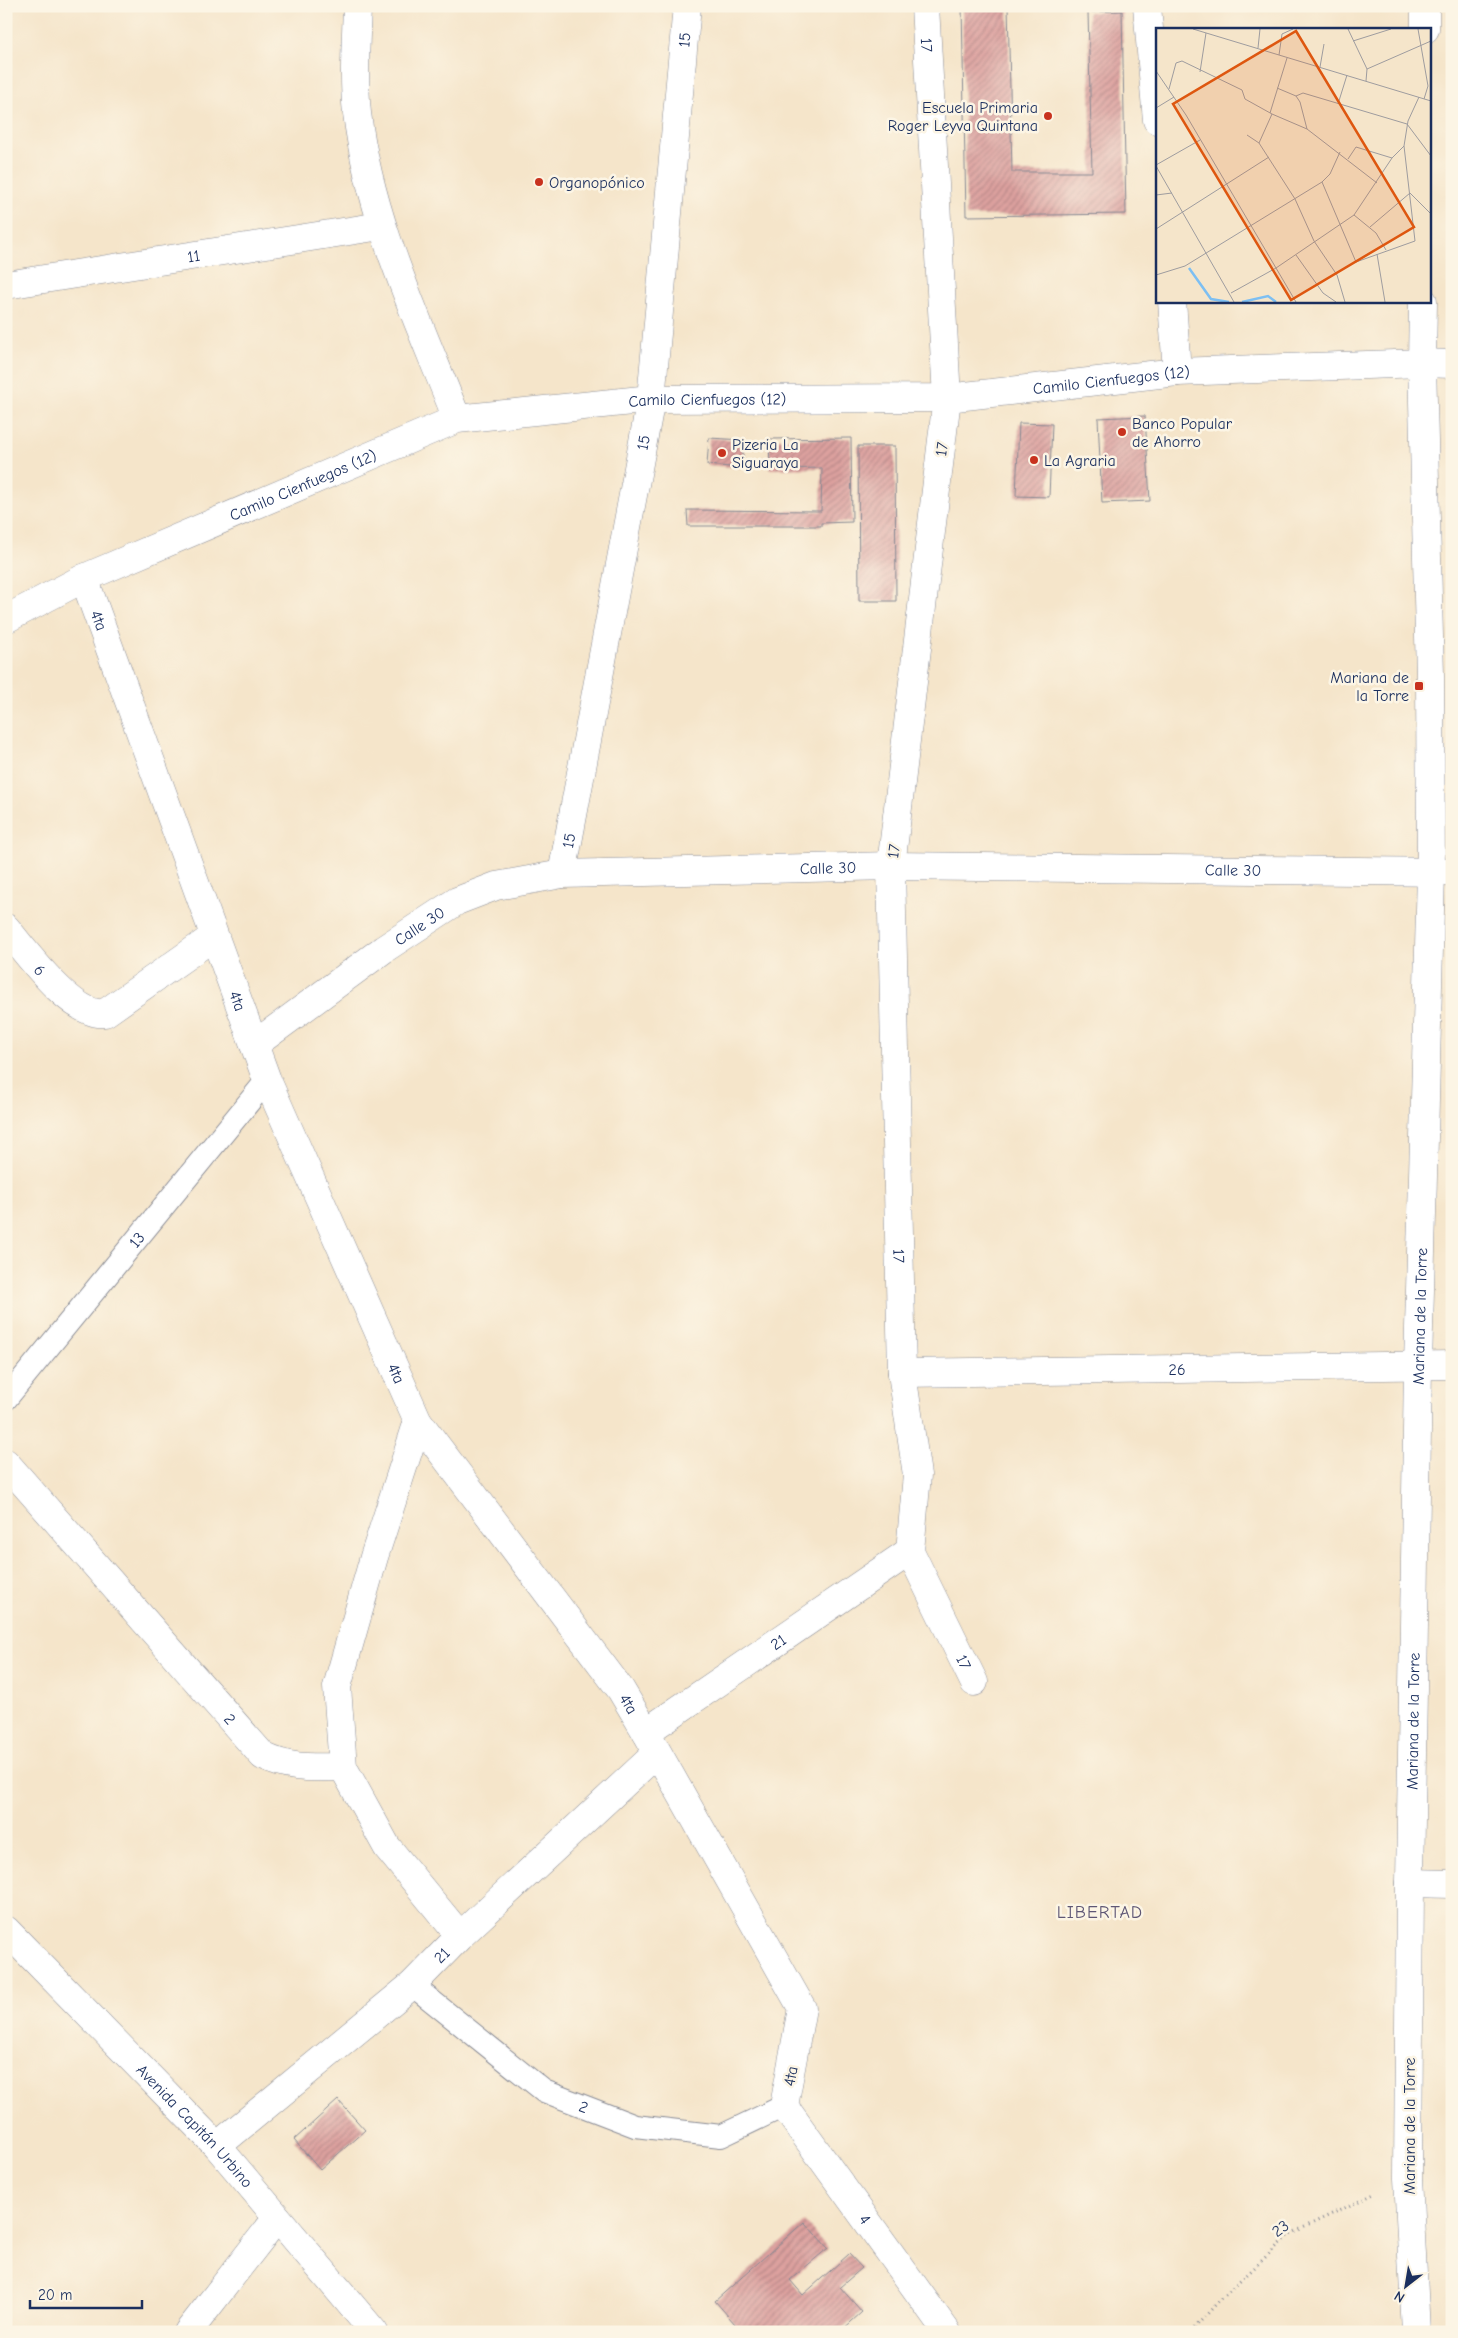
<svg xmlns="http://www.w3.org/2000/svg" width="1458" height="2338" viewBox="0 0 1458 2338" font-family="'Comic Neue',sans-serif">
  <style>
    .building { fill: url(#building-hatch) }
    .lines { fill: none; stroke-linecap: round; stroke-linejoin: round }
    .service-casing { stroke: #888a94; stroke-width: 24 }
    .minor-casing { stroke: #888a94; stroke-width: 29 }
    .tertiary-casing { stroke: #888a94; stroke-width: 29 }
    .secondary-casing { stroke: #888a94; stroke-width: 29 }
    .path { stroke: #888a94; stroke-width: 3; stroke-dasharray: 1 4; stroke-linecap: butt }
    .service { stroke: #fff; stroke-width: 22 }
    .minor { stroke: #fff; stroke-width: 28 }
    .tertiary { stroke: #fff; stroke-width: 28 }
    .secondary { stroke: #fff; stroke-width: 28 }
    .poi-dot { fill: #c8321e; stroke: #fcf5e5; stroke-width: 2 }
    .labels { text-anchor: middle; stroke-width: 5; stroke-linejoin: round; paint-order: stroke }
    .street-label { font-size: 16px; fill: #1b2f5e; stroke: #fcf5e5 }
    .poi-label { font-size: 16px; fill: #1b2f5e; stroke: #fcf5e5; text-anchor: start }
    .neighbourhood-label { font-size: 18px; letter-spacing: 1px; fill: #5f5775; stroke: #fcf5e5 }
    .inset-river { fill: none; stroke: #7dbff2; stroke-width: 2.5 }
    .inset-road { fill: none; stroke: #9e9c9f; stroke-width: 1 }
    .view { fill: #de5710; fill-opacity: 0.15; stroke: #de5710; stroke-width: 2.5 }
    .inset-edge { fill: none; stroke: #1b2f5e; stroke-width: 2.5 }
  </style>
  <defs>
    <pattern id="building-hatch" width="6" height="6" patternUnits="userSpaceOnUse" patternTransform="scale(1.25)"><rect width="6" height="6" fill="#dda19f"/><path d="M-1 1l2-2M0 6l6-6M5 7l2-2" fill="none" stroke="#b28485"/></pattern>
  </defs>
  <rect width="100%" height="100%" fill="#fcf5e5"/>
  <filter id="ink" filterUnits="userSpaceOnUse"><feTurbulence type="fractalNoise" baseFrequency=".02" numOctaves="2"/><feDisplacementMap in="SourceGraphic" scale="10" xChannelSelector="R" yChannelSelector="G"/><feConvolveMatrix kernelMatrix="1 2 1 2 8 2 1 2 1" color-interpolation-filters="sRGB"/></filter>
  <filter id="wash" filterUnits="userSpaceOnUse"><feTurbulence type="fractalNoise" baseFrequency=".0096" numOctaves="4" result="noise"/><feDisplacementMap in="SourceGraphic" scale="20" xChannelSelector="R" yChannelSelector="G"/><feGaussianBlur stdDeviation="1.12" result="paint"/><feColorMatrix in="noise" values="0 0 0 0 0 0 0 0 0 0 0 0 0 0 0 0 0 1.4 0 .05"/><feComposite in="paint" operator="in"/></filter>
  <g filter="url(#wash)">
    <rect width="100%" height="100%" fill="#f5e5ca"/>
    <g id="blocks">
      <path class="building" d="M962,6H1008L1012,172H1092L1088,12L1122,11L1126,214L966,216Z
        M1145,416L1150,501L1102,503L1098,418Z
        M1019,423L1052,424L1049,497L1016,496Z
        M709,438L744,440L742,468L707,465Z
        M851,438L852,522L821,523V526H688L687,510L821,511L822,468L770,469L769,439Z
        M858,446H895L896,601H859Z
        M338,2100L365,2130L320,2170L294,2140Z
        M804,2222L828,2248L790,2280L803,2295L849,2254L862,2268L840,2287L862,2312L840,2332H742L715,2301Z"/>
    </g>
  </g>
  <g filter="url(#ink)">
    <use href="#blocks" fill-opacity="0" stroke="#888a94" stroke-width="1"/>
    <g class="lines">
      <defs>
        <g id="service">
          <path id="s1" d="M6,1399L267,1080"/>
          <path id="s2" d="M412,1985L544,2091L635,2126L721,2136L784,2106"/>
        </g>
        <g id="minor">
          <path d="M357,6C356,41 353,78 357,113C370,220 418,319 457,419"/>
          <path id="s3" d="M925,6L947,398L891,866L902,1373L917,1475L910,1551L974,1682"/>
          <path d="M1147,6L1157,120"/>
          <path id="s4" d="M6,285L381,226"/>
          <path d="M1172,301L1177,372"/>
          <path id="s5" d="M84,578L267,1080L418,1421L621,1690L646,1732L802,2008L784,2106L947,2332"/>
          <path id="s6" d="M6,619L84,578L457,419L651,399L947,398L1177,372L1422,363L1452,364"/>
          <path id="s7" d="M562,874L651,399L687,6"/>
          <path id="s8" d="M6,928C25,951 73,1018 105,1013L213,937"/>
          <path id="s9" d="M254,1045L384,949L457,901L496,886L562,874L891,866L1452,872"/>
          <path id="s10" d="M902,1373L1452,1365"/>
          <path d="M418,1421L374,1557L337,1687L343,1767L387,1847L460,1936"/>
          <path id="s11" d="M6,1463L263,1756C291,1770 313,1767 343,1767"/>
          <path id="s12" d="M646,1732L910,1551"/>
          <path d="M1410,1883L1452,1884"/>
          <path id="s13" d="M217,2146L412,1985L460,1936L657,1753"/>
          <path d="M188,2332L277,2218"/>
        </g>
        <g id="tertiary">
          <path d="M1425,29V6"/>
          <path id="s14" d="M1416,2332L1408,2178L1410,1883L1418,1366L1431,872L1430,675L1422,363L1423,301"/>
        </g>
        <g id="secondary">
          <path id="s15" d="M6,1930L217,2146L374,2332"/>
        </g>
      </defs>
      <use href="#service" class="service-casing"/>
      <use href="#minor" class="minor-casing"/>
      <use href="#tertiary" class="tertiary-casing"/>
      <use href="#secondary" class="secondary-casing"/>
      <path class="path" d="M1191,2332L1218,2302L1290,2234L1376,2193"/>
      <use href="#service" class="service"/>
      <use href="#minor" class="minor"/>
      <use href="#tertiary" class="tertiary"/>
      <use href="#secondary" class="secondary"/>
    </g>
  </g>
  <g class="poi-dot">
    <circle cx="1048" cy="116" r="5"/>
    <circle cx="539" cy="182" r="5"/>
    <circle cx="1122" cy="432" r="5"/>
    <circle cx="722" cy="453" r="5"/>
    <circle cx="1034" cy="460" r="5"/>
    <rect x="1414" y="681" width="10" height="10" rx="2.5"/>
  </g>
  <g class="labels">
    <g class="street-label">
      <text dy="6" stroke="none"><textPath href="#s7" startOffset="844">15</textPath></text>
      <text dy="6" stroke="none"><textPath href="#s3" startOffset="39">17</textPath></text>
      <text dy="6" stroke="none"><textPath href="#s4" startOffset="190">11</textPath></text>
      <text dy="6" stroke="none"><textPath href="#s6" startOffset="1150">Camilo Cienfuegos (12)</textPath></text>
      <text dy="6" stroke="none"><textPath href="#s6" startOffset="745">Camilo Cienfuegos (12)</textPath></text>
      <text dy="6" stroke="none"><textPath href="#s7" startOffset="439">15</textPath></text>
      <text transform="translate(941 449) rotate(-83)" y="6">17</text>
      <text dy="6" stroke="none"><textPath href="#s6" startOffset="326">Camilo Cienfuegos (12)</textPath></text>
      <text dy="6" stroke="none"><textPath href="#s5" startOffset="45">4ta</textPath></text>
      <text dy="6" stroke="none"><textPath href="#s7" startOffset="34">15</textPath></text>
      <text transform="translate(893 851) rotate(-83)" y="6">17</text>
      <text dy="6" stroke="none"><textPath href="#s9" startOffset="624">Calle 30</textPath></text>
      <text dy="6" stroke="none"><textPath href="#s9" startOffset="1029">Calle 30</textPath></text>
      <text dy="6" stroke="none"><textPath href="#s9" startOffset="204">Calle 30</textPath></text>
      <text dy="6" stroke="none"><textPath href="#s8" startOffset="54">6</textPath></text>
      <text dy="6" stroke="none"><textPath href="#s5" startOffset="450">4ta</textPath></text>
      <text dy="6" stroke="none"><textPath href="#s1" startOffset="206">13</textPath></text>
      <text dy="6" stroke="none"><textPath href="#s3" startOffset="1254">17</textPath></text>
      <text dy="6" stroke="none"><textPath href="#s14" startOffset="1016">Mariana de la Torre</textPath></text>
      <text dy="6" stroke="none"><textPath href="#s10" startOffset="275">26</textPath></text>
      <text dy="6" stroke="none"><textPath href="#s5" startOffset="855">4ta</textPath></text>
      <text dy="6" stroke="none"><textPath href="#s12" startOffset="160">21</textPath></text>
      <text dy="6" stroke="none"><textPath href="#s3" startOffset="1674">17</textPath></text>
      <text dy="6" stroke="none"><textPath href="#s5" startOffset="1260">4ta</textPath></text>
      <text dy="6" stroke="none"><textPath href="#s11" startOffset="340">2</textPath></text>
      <text dy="6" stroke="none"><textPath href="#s14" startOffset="611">Mariana de la Torre</textPath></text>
      <text dy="6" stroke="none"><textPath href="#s13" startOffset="295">21</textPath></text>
      <text transform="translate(790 2076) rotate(-79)" y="6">4ta</text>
      <text dy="6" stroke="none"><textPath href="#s2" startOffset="212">2</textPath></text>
      <text dy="6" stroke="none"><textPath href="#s15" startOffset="272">Avenida Capitán Urbino</textPath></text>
      <text transform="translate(1409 2126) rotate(-90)" y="6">Mariana de la Torre</text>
      <text dy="6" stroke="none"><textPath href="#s5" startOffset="1849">4</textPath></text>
      <text transform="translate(1280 2228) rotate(-37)" y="6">23</text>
    </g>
    <g class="poi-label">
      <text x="1038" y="113" text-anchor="end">Escuela Primaria<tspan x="1038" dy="18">Roger Leyva Quintana</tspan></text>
      <text x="549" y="188">Organopónico</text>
      <text x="1132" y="429">Banco Popular<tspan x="1132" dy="18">de Ahorro</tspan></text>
      <text x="732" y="450">Pizeria La<tspan x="732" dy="18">Siguaraya</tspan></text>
      <text x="1044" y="466">La Agraria</text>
      <text x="1409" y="683" text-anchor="end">Mariana de<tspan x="1409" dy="18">la Torre</tspan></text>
    </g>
    <g class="neighbourhood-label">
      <text x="1100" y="1918">LIBERTAD</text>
    </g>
  </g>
  <g transform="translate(1156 28)">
    <rect width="275" height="275" fill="#f5e5ca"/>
    <path class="inset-river" d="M33,240L55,271L73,274M86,274L112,268L120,274"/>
    <path class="inset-road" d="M37,1L275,73M192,1L211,41L210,53M262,1L272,58L268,71M197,13L235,1M102,20L104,1M123,27L126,6L137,1M164,39L168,16M211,41L275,13M0,43L30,87L140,274M44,44L50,5M121,60L140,68L144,74L151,101M13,61L20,35L26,33L86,62L89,71L116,86L151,101L221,155M140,68L147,65L251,96L275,128M182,76L191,47M0,80L18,69M114,85L131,30M91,107L103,115L139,171L158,213L181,247L189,274M103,115L116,86M192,131L200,119L236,130M0,137L44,112M0,138L78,274M166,154L200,234L259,213L248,118L252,93L263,69M254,165L275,186M0,167L16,165M198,187L220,205L230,222M214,199L254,165M0,201L113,129M221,226L229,274M140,227L167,265L180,274M0,247L29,238L166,154L174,146L184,124M75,265L120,240L198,187L236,130L248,118"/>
    <path class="view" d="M140,3L258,199L135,272L17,76Z"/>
    <rect width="275" height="275" class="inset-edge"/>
  </g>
  <rect width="1458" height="2338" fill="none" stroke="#fcf5e5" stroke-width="25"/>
  <g transform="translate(1406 2286) rotate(211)" stroke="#fcf5e5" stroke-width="4" paint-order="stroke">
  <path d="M0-4L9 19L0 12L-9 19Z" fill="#1b2f5e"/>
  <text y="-8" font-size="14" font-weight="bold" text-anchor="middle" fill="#1b2f5e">N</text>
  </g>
  <path d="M30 2300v8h112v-8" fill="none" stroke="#1b2f5e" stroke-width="2.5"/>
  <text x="38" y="2300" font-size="15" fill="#1b2f5e" stroke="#fcf5e5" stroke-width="4" paint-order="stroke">20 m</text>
</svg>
